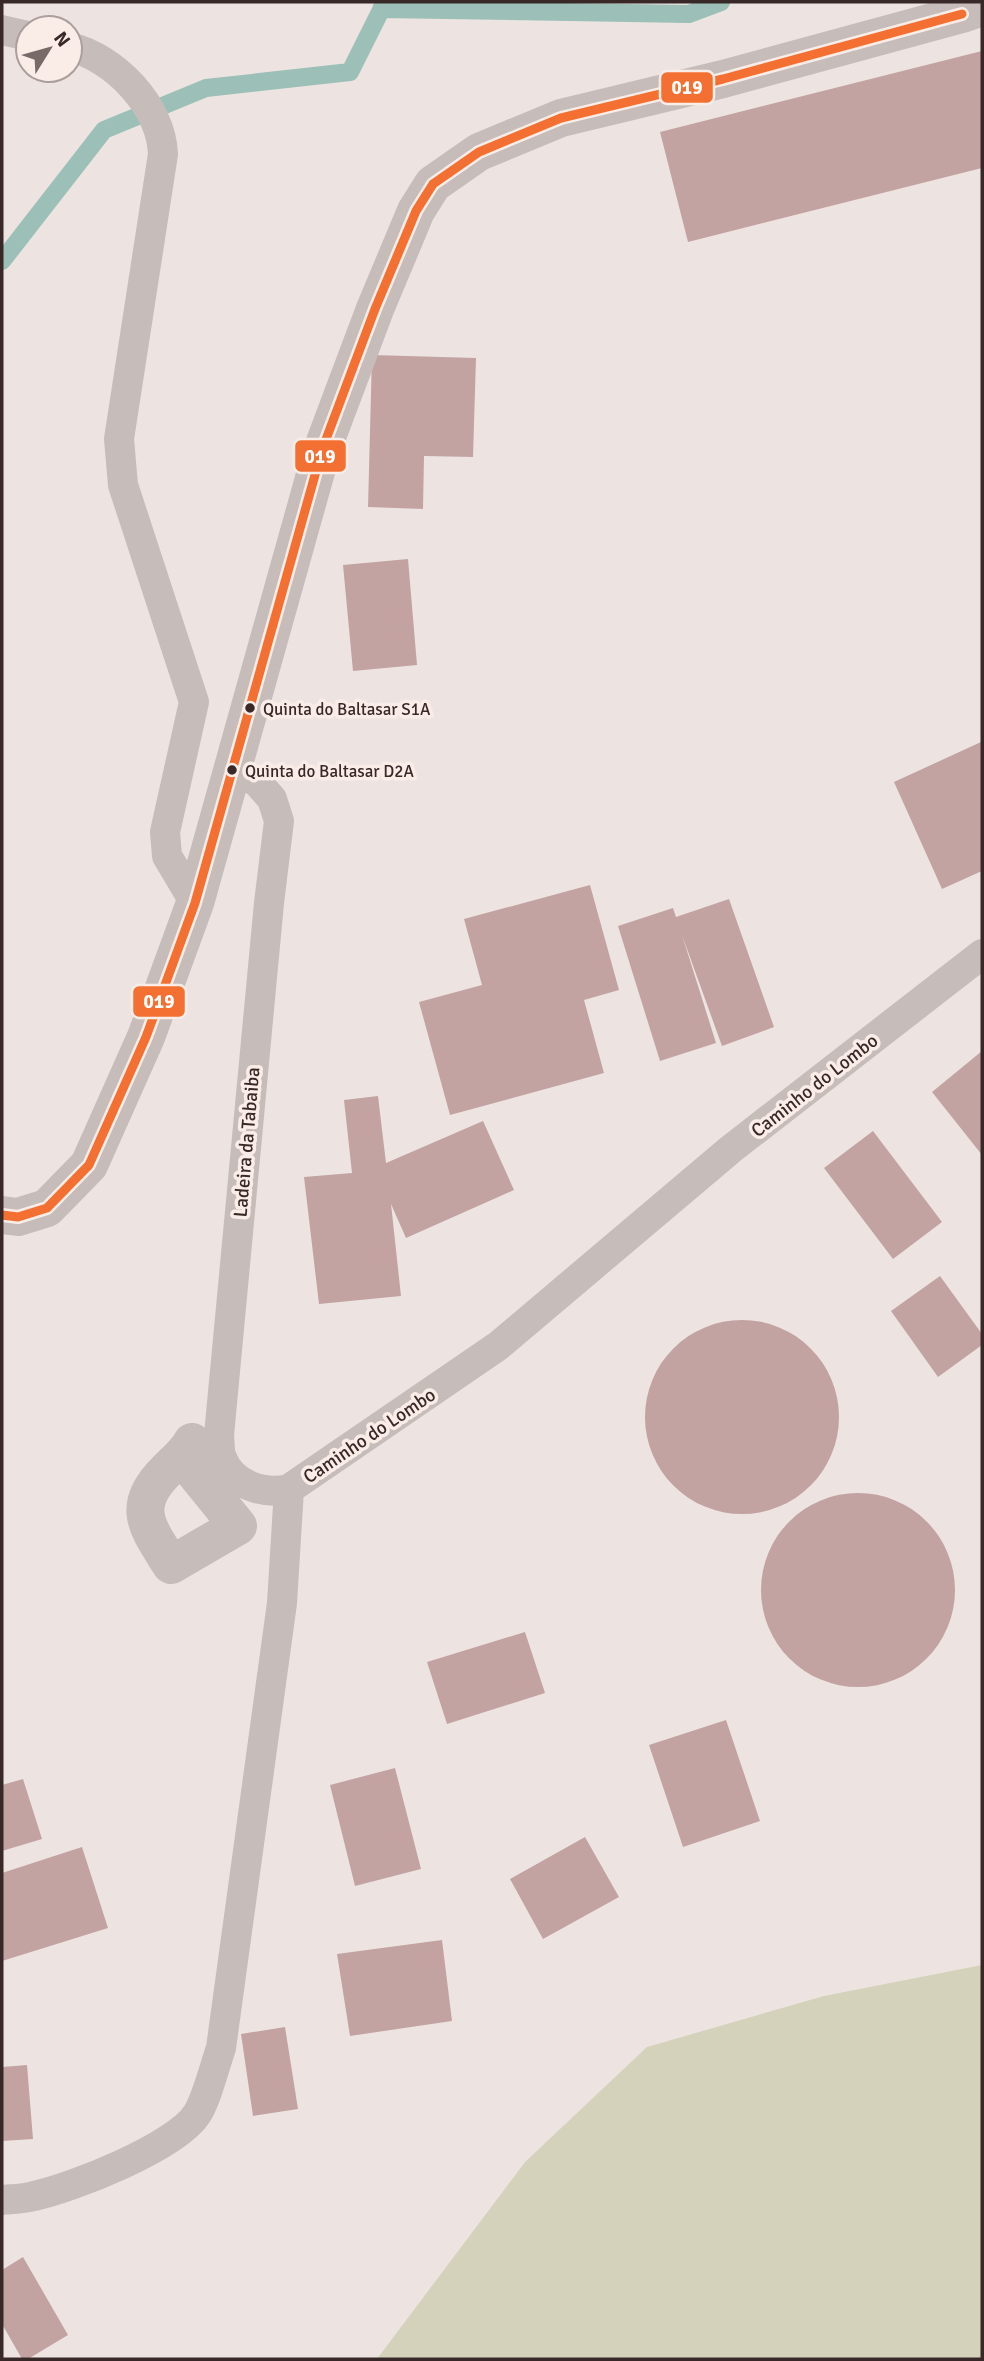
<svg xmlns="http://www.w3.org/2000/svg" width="984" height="2361" viewBox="0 0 984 2361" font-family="Signika,sans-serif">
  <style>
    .green { fill: #d4d2ba }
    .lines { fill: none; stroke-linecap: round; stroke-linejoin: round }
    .stream { stroke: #9cc0b7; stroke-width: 18 }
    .building { fill: #c2a3a2 }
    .service { stroke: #c6bcba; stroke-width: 30 }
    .pedestrian { stroke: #c6bcba; stroke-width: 38 }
    .tertiary { stroke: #c6bcba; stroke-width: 38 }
    .bus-1-casing { stroke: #faede8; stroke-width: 14 }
    .bus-1 { stroke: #f37032; stroke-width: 9 }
    .bus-dot { fill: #382928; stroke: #faede8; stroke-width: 2.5 }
    .labels { text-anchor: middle; stroke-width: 7; stroke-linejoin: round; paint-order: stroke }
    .bus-label { font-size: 17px; fill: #382928; stroke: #faede8; text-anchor: start }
    .street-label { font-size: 19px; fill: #382928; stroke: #faede8 }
    .line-badge { stroke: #faede8; stroke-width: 2.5 }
    .badge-label { font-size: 19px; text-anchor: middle; font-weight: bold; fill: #fff }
  </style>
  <rect width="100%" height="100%" fill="#ede4e1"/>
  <path class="green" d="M982,1965V2359H377L525,2162L647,2047L824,1996Z"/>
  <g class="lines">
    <path class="stream" d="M381,9L689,14L721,2
      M2,261L104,130L206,88L350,72L385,2"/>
  </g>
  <path class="building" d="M982,51V168L688,242L660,132Z
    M372,355L476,358L473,457L424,456L423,509L368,507Z
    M408,559L417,665L353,671L343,565Z
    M981,742L982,871L942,889L894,782Z
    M590,885L619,990L584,1000L604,1073L450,1115L419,1002L482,985L464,919Z
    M729,899L774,1027L722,1046L682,935L716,1043L660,1061L618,926L673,908L676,917Z
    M982,1051V1155L932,1092Z
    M378,1096L386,1163L483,1121L514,1190L406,1238L391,1204L401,1296L319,1304L304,1177L352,1173L344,1100Z
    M873,1131L942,1222L893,1259L824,1168Z
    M940,1276L982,1334V1345L938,1377L891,1311Z
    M645 1417a97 97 0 1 1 194 0a97 97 0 1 1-194 0Z
    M761 1590a97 97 0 1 1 194 0a97 97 0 1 1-194 0Z
    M525,1632L545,1693L447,1724L427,1662Z
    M726,1720L760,1821L683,1847L649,1745Z
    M395,1768L421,1869L355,1886L330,1785Z
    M23,1779L42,1839L2,1851V1785Z
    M585,1837L619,1897L543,1939L510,1879Z
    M82,1847L108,1928L2,1961V1873Z
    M442,1940L452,2021L350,2036L337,1954Z
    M285,2027L298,2109L253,2116L241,2034Z
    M27,2065L33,2139L2,2141V2067Z
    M23,2257L68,2335L28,2359H22L2,2324V2270Z"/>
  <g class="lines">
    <path class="service" d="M2,30L28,36
      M70,47C115,58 161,106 163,154L119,439L123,485L194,702L165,832L167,856L195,903
      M231,768L257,782L272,799L279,821L269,903L219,1435C220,1442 219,1452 222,1458C232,1485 264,1495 289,1489L498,1346L731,1149L982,954
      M2,2200C12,2199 24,2199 34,2196C72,2188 176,2147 197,2114C206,2101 215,2065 221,2048L282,1603L289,1489"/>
    <path class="pedestrian" d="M192,1442L195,1444L192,1464L195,1473L238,1526L171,1565C148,1528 129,1507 167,1470C176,1461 186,1453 192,1442Z"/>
    <path class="tertiary" d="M2,1215L18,1217L47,1208L89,1165L146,1037L195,903L322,450L375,309L416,211L433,184L479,152L561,118L723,79L962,14L982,7"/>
    <defs>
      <path id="bus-1" d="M2,1215L18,1217L47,1208L89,1165L146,1037L195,903L322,450L375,309L416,211L433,184L479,152L561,118L723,79L962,14"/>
    </defs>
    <use href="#bus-1" class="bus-1-casing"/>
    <use href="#bus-1" class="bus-1"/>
  </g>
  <g class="bus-dot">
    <circle cx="250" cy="708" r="6"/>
    <circle cx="232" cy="770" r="6"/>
  </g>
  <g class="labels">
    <g class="bus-label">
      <text x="263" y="715">Quinta do Baltasar S1A</text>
      <text x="245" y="777">Quinta do Baltasar D2A</text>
    </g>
    <g class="street-label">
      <text transform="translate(814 1085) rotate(-38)" y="7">Caminho do Lombo</text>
      <text transform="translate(246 1142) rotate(-85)" y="7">Ladeira da Tabaiba</text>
      <text transform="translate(369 1435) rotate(-34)" y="7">Caminho do Lombo</text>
    </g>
  </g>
  <g class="line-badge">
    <rect x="660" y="71" width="54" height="33" rx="7" fill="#f37032"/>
    <rect x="294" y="439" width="53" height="34" rx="7" fill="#f37032"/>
    <rect x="132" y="985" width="54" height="33" rx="7" fill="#f37032"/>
  </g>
  <g class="badge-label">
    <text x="687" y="94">019</text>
    <text x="320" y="463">019</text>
    <text x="159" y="1008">019</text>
  </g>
  <rect width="984" height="2361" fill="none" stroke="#382928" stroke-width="7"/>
  <g transform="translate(49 49) rotate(53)"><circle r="33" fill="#faede8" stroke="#ac9f9b" stroke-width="2"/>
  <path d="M0-5L12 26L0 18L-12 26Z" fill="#776a69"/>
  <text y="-10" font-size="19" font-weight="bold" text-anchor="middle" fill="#382928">N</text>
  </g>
</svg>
